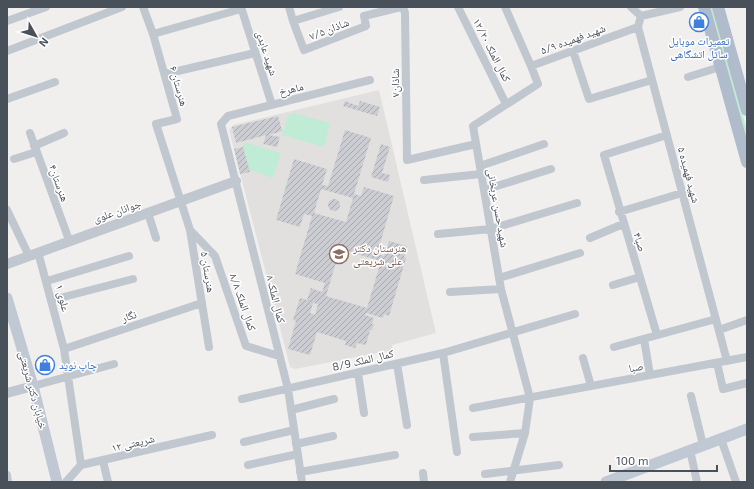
<svg xmlns="http://www.w3.org/2000/svg" width="754" height="489" viewBox="0 0 754 489" font-family="'Exo 2','Noto Naskh Arabic',sans-serif">
  <style>
    .education { fill: #e2e0df }
    .green { fill: #c0ebd4 }
    .building { fill: url(#building-hatch); fill-rule: evenodd }
    .lines { fill: none; stroke-linecap: round; stroke-linejoin: round }
    .minor { stroke: #c0c7cf; stroke-width: 8 }
    .tertiary { stroke: #c0c7cf; stroke-width: 10 }
    .secondary { stroke: #c0c8d4; stroke-width: 11 }
    .primary { stroke: #b0bbcb; stroke-width: 12 }
    .labels { text-anchor: middle; stroke-width: 3; stroke-linejoin: round; paint-order: stroke }
    .street-label { font-size: 11px; fill: #48505a; stroke: #fff }
    .shop-label { font-size: 11px; fill: #366cbe; stroke: #fff }
    .education-label { font-size: 11px; fill: #785e54; stroke: #fff; text-anchor: start }
  </style>
  <defs>
    <pattern id="building-hatch" width="6" height="6" patternUnits="userSpaceOnUse"><rect width="6" height="6" fill="#cccdd3"/><path d="M-1 1l2-2M0 6l6-6M5 7l2-2" fill="none" stroke="#a8a9ae"/></pattern>
  </defs>
  <rect width="100%" height="100%" fill="#f1eeee"/>
  <path class="education" d="M379,90L436,333L392,345L393,350L295,369L290,367L229,130L233,125Z"/>
  <path class="green" d="M709,7H712L747,130V146Z
    M294,113L330,123L324,147L282,135L288,115Z
    M243,142L281,153L273,178L250,170L243,147Z"/>
  <path class="building" d="M345,101L358,106L360,101L380,107L377,116L343,106Z
    M278,116L282,131L269,135L280,137L277,147L263,144L266,135L236,143L232,127Z
    M345,130L371,138L354,194L361,196L364,187L394,196L377,254L384,256L389,241L407,246L404,257L406,258L389,316L384,314L383,318L366,313L365,315L374,318L372,324H374L372,330H370L366,345L357,343L355,348L345,345L346,341L317,332L310,355L288,349L296,321L293,320L300,298L307,300L311,288L322,292L325,283L295,274L312,216L304,214L300,227L276,220L294,159L327,169L322,185L328,186ZM321,189L353,198L346,222L314,213ZM340,249L381,261L367,308L326,296ZM313,303L318,304L315,315L310,313Z
    M381,144L390,147L382,173L390,175L388,182L371,177Z
    M243,147L250,172L240,174L234,149Z
    M328 205a6 6 0 1 1 12 0a6 6 0 1 1-12 0Z"/>
  <g class="lines">
    <path class="minor" d="M143,7L153,34L177,119L156,124L190,230L209,347
      M241,7L272,105
      M289,7L293,21L339,7
      M403,7L405,13L407,160L476,144
      M458,7L506,104
      M505,7L531,66L638,27
      M631,7L641,16
      M680,7L641,16L638,27L727,361
      M7,21L46,7
      M293,21L304,50L366,26L364,16L401,7
      M153,34L241,9
      M7,51L122,7
      M573,51L589,99L652,80
      M165,74L255,53
      M688,77L720,67
      M7,99L55,82
      M30,133L69,240
      M34,146L64,133
      M14,159L36,152
      M480,166L544,144
      M424,180L481,174
      M484,190L551,169
      M7,210L29,256
      M619,212L682,193
      M148,213L156,238
      M190,230L215,256L246,346L279,356
      M438,234L491,229L577,203
      M590,238L623,224
      M38,252L64,349L81,465
      M499,278L580,253
      M47,281L129,256
      M613,285L640,277
      M450,292L501,289
      M52,300L133,279
      M719,330L747,320
      M657,335L604,155L667,135
      M644,339L650,375
      M614,347L716,319
      M64,349L202,303
      M443,353L457,452
      M583,358L591,386
      M717,363L723,389L747,383
      M397,364L407,425
      M358,373L364,413
      M33,386L114,364
      M691,396L703,445
      M242,399L443,353L575,314
      M473,408L747,357
      M291,410L334,399
      M473,437L525,433
      M721,439L736,482
      M244,442L294,430
      M296,444L333,436
      M690,450L697,482
      M103,461L108,482
      M248,465L298,454
      M300,472L395,455
      M423,473L424,482
      M485,474L559,465
      M7,475L8,482
      M66,482L81,465L212,435
      M302,482L288,389L221,124L228,116L370,80
      M510,482L525,433L530,398L501,289L473,126L538,84L531,66"/>
    <path class="tertiary" d="M7,264L236,181
      M7,393L33,386"/>
    <path class="secondary" d="M7,298L33,386L57,482
      M606,482L747,429"/>
    <path class="primary" d="M704,7L747,162
      M718,7L747,110"/>
  </g>
  <defs>
    <symbol id="shop-ring" viewBox="-11 -11 22 22"><circle r="9.5" fill="#fff" stroke="#3f7fe0" stroke-width="1.5"/><path d="M-5-2.5h2.3a2.7 3.5 0 0 1 5.4 0H5L5.5 6h-11ZM-1.5-2.5h3a1.5 2.3 0 0 0-3 0Z" fill="#3f7fe0"/></symbol>
    <symbol id="school-ring" viewBox="-11 -11 22 22"><circle r="9.5" fill="#fff" stroke="#8d6e63" stroke-width="1.5"/><path d="M0-5L7-2L0 1L-7-2ZM-4 1L0 2.5L4 1V4Q0 6-4 4Z" fill="#8d6e63"/></symbol>
  </defs>
  <g fill-rule="evenodd">
    <use href="#shop-ring" x="688" y="11" width="22" height="22"/>
    <use href="#school-ring" x="328" y="243" width="22" height="22"/>
    <use href="#shop-ring" x="34" y="354" width="22" height="22"/>
  </g>
  <g class="labels">
    <g class="street-label">
      <text transform="translate(329 29) rotate(-21)" y="4">شاذان ۷/۵</text>
      <text transform="translate(573 39) rotate(-20)" y="4">شهید فهمیده ۵/۹</text>
      <text transform="translate(492 50) rotate(63)" y="4">کمال الملک ۱۲/۲۰</text>
      <text transform="translate(267 53) rotate(72)" y="4">شهید عابدی</text>
      <text transform="translate(395 83) rotate(-91)" y="4">شاذان۷</text>
      <text transform="translate(179 86) rotate(74)" y="4">هنرستان ۶</text>
      <text transform="translate(291 89) rotate(-14)" y="4">ماهرخ</text>
      <text transform="translate(689 175) rotate(75)" y="4">شهید فهمیده ۵</text>
      <text transform="translate(59 183) rotate(70)" y="4">هنرستان۴</text>
      <text transform="translate(498 208) rotate(80)" y="4">شهید حسن عربخانی</text>
      <text transform="translate(117 211) rotate(-19)" y="4">جوانان علوی</text>
      <text transform="translate(640 242) rotate(72)" y="4">صبا۴</text>
      <text transform="translate(208 272) rotate(81)" y="4">هنرستان ۵</text>
      <text transform="translate(63 298) rotate(76)" y="4">علوی ۱</text>
      <text transform="translate(276 299) rotate(76)" y="4">کمال الملک ۸</text>
      <text transform="translate(243 302) rotate(71)" y="4">کمال الملک ۸/۸</text>
      <text transform="translate(129 316) rotate(-18)" y="4">نگار</text>
      <text transform="translate(363 360) rotate(-13)" y="4">کمال الملک 8/9</text>
      <text transform="translate(636 367) rotate(-11)" y="4">صبا</text>
      <text transform="translate(33 390) rotate(75)" y="4">خیابان دکتر شریعتی</text>
      <text transform="translate(133 443) rotate(-13)" y="4">شریعتی ۱۲</text>
    </g>
    <g class="shop-label">
      <text x="699" y="45">تعمیرات موبایل<tspan x="699" dy="13">ساتل اتشگاهی</tspan></text>
      <text x="59" y="369" text-anchor="start">چاپ نوید</text>
    </g>
    <g class="education-label">
      <text x="353" y="252">هنرستان دکتر<tspan x="353" dy="13">علی شریعتی</tspan></text>
    </g>
  </g>
  <rect width="754" height="489" fill="none" stroke="#48505a" stroke-width="16"/>
  <g transform="translate(36 36) rotate(129)" stroke="#ffffff" stroke-width="3" paint-order="stroke">
  <path d="M0-3L7 15L0 10L-7 15Z" fill="#48505a"/>
  <text y="-6" font-size="11" font-weight="bold" text-anchor="middle" fill="#48505a">N</text>
  </g>
  <path d="M610 465v6h107v-6" fill="none" stroke="#48505a" stroke-width="2"/>
  <text x="616" y="465" font-size="12" fill="#48505a" stroke="#ffffff" stroke-width="3" paint-order="stroke">100 m</text>
</svg>
